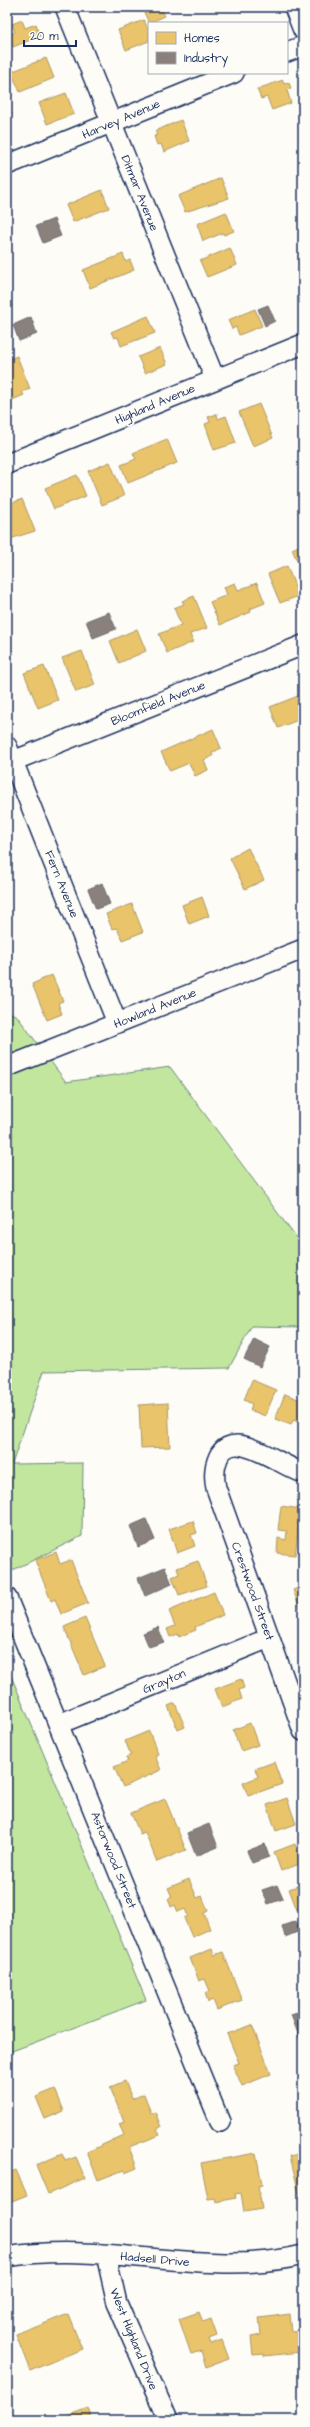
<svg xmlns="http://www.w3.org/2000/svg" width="310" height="2427" viewBox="0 0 310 2427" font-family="'Architects Daughter',sans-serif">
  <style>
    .green { fill: #c3e69f; stroke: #6f8a7e }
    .homes { fill: #e9c46a; stroke: #ab9766 }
    .industry { fill: #8a817c; stroke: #696873 }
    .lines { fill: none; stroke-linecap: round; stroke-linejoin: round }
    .street-casing { stroke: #1b2f5e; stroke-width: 22 }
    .street { stroke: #fdfcf7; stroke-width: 19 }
    .labels { text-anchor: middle; stroke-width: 4; stroke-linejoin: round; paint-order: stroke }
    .street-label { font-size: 12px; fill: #1b2f5e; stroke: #fdfcf7 }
  </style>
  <rect width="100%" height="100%" fill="#fdfcf7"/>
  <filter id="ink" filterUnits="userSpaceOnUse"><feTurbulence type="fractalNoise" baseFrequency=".025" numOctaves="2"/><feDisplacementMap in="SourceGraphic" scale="8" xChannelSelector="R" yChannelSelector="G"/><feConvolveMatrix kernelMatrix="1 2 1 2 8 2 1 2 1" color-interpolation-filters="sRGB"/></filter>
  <g filter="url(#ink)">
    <path class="green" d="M7,1011L17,1016L66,1082L170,1067L303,1247V1327L252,1326L229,1368L44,1371L12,1464L83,1463L82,1536L7,1573Z
      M7,1666L146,2000L7,2053Z"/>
    <path class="homes" d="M108,7H118L109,10Z
      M147,7H160L165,16L149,23L143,10Z
      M22,20L25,28L36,24L40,36L13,47L9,35L15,32L12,24Z
      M144,20L149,32V41L126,50L118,30Z
      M46,58L54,78L20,92L11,72Z
      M283,80L284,84L289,83L291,88L287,90L291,103L272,110L267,97L261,99L257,89Z
      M66,93L74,114L47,124L39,103Z
      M181,120L189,141L164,152L161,144L157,145L154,136L157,135L155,131Z
      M221,178L229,198L185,212L178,196Z
      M102,190L109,208L73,222L66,205Z
      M226,212L234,231L224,235L223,233L203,241L197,224Z
      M230,248L237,265L207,277L200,261Z
      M123,254L126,262L130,260L134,270L90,288L83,270Z
      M255,309L262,326L239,335L236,327L232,329L228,320Z
      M148,316L155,333L121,346L118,337L114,338L111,332Z
      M160,348L167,364L145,373L138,357Z
      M17,356L30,389L22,392L24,395L10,401L7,398V376L9,375L7,360Z
      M259,404L273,438L253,446L239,412Z
      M217,414L218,419L226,416L236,443L214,450L205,424L210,422L208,417Z
      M167,439L177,463L128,483L121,465L136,459L133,453Z
      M110,462L124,496L102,505L88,471Z
      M77,475L86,496L54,509L45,488Z
      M22,499L35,531L7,540V505Z
      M303,544V567L300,568L292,549Z
      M287,566L299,596L280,603L268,574Z
      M235,583L238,590L257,583L265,603L250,609L251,612L220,625L210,602L227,595L224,587Z
      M194,596L207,628L190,634L193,642L167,653L159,634L181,625L174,608L184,604L182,601Z
      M137,629L146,651L119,663L110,641Z
      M82,651L95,685L76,692L62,658Z
      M44,666L58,700L38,708L24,673Z
      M303,694V718L278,728L270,707Z
      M213,729L221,748L212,753L213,756L204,760L208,770L195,776L189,763L170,771L161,752Z
      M248,848L264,880L245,889L230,858Z
      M202,897L209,916L189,924L182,905Z
      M132,904L143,932L122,940L117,928L112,929L106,914Z
      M52,975L63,1001L58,1003L62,1014L47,1020L32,984Z
      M252,1380L276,1390L265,1416L250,1410L252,1404L244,1400Z
      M285,1394L303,1401V1416L300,1423L293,1420L291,1425L275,1419Z
      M168,1403L170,1447L141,1448L139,1405Z
      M281,1506L301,1509L295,1555L277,1553L278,1538L286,1540L287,1531L278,1530Z
      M193,1521L197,1533L191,1535L195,1546L177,1553L169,1529Z
      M56,1552L60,1564L71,1560L88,1603L61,1614L55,1599L51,1601L35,1560Z
      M198,1561L207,1586L179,1595L172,1577L179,1574L177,1568Z
      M303,1586V1616L293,1590Z
      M214,1592L223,1615L195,1627L196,1630L179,1637L178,1634L170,1637L167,1629L175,1626L169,1611Z
      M85,1618L105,1666L84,1675L64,1627Z
      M241,1679L244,1688L239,1690L242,1699L222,1707L215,1689Z
      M175,1703L185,1727L178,1730L168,1706Z
      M250,1723L258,1745L241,1751L233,1730Z
      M149,1731L158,1754L155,1756L161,1770L123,1787L114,1767L128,1761L126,1757L131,1755L125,1741Z
      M274,1762L282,1784L248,1796L243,1783L258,1777L255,1769Z
      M287,1798L296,1824L276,1831L267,1805Z
      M165,1799L186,1850L157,1862L145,1832L140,1834L131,1813Z
      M295,1844L302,1863L281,1871L274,1852Z
      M189,1879L197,1898L202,1896L208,1911L204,1913L210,1929L192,1937L184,1918L188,1916L185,1909L178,1912L175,1905L171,1907L168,1899L172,1897L168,1888Z
      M303,1884V1907L297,1910L289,1889Z
      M212,1949L214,1955L223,1952L242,2000L217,2010L213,2000L208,2002L205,1993L210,1991L205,1979L199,1981L190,1958Z
      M252,2025L271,2074L242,2086L233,2065L239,2063L227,2034Z
      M125,2081L132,2099L144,2094L151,2113L155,2112L161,2127L157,2129L160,2135L129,2147L137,2168L125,2173L124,2170L98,2180L87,2152L124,2135L119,2124L124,2122L110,2087Z
      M55,2089L64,2111L45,2119L36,2097Z
      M256,2153L262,2185L258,2186L262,2209L244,2212L241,2193L235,2194L236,2198L216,2202L215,2198L208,2199L201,2163Z
      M303,2153V2202H301L290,2156Z
      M62,2154L65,2161L76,2157L85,2178L48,2194L36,2165Z
      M16,2170L27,2195L7,2203V2174Z
      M199,2312L203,2322L211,2319L217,2336L209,2339L211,2344L222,2340L229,2359L206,2367L201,2351L191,2354L179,2319Z
      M68,2314L82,2349L30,2371L16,2335Z
      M290,2314L292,2332L303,2331V2374L301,2352L264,2356V2354L253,2355L251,2337L261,2335L259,2318Z
      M88,2408L92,2420H61V2418Z"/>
    <path class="industry" d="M7,101L12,114L7,116Z
      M54,219L61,236L43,243L36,226Z
      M268,305L275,321L265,326L258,309Z
      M31,317L37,334L19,341L13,325Z
      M109,612L116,629L93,638L86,621Z
      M102,883L110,904L96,909L88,889Z
      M254,1339L270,1347L260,1367L244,1359Z
      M146,1519L155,1540L138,1547L130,1526Z
      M165,1567L172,1584L145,1596L138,1578Z
      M158,1627L164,1642L149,1647L143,1633Z
      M209,1824L218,1847L196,1856L187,1833Z
      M265,1844L269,1857L252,1863L247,1851Z
      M277,1885L283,1899L268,1904L262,1890Z
      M296,1921L300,1931L285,1937L282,1926Z
      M303,2011V2047L291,2015Z"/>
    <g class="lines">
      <defs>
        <path id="street" d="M65,7L215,379
          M294,7L303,30
          M287,52L303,46
          M7,165L234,73
          M7,464L303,344
          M7,746L117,1023
          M13,761L303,645
          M7,1067L303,949
          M303,1473C283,1465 264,1451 244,1446C217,1439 212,1469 216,1488L303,1731
          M7,1598L220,2122
          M59,1724L269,1638
          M106,2255L117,2303L168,2420
          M7,2257C106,2240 205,2279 303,2255"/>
      </defs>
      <use href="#street" class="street-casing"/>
      <use href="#street" class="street"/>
    </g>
  </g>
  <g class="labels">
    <g class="street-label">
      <text transform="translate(121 119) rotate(-23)" y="4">Harvey Avenue</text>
      <text transform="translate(140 193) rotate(68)" y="4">Ditmar Avenue</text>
      <text transform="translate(155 404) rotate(-23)" y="4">Highland Avenue</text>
      <text transform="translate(158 703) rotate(-22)" y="4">Bloomfield Avenue</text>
      <text transform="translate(62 884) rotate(68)" y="4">Fern Avenue</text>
      <text transform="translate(155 1008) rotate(-22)" y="4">Howland Avenue</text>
      <text transform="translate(253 1591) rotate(70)" y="4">Crestwood Street</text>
      <text transform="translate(164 1681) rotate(-23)" y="4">Grayton</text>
      <text transform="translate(114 1860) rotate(68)" y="4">Astorwood Street</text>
      <text transform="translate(155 2259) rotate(5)" y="4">Hadsell Drive</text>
      <text transform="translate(134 2339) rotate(68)" y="4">West Highland Drive</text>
    </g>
  </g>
  <rect width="310" height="2427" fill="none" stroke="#fdfcf7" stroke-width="24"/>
  <rect x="12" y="12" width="286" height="2403" fill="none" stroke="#1b2f5e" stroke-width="1.5" filter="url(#ink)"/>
  <rect x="148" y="22" width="140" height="52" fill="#fdfcf7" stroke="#a3aaba"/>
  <rect x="156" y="32" width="20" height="12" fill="#e9c46a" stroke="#a3aaba"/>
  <text x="184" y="42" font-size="12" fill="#1b2f5e">Homes</text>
  <rect x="156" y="52" width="20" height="12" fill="#8a817c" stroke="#a3aaba"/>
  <text x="184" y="62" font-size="12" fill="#1b2f5e">Industry</text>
  <path d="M24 40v6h52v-6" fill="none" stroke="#1b2f5e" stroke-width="2"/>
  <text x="30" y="40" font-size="12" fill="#1b2f5e" stroke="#fdfcf7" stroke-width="3" paint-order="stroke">20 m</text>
</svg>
